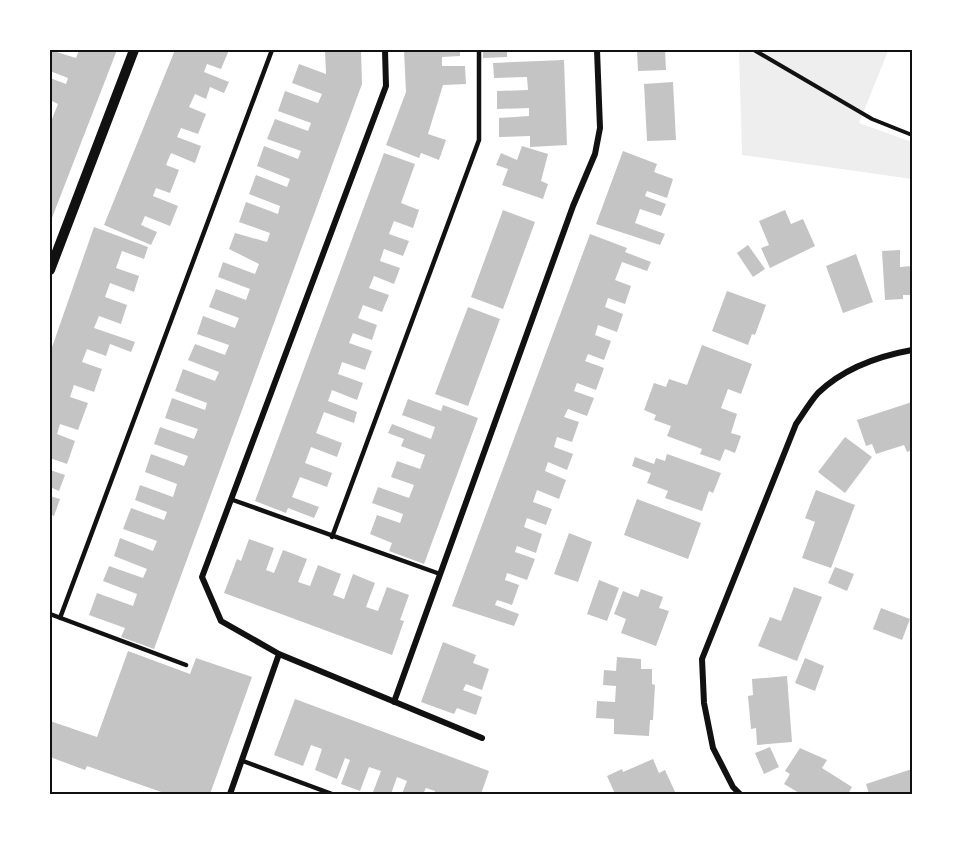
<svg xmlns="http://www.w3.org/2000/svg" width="962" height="844" viewBox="0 0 962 844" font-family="Lora,serif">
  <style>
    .green { fill: #eee }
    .building { fill: #c4c4c4 }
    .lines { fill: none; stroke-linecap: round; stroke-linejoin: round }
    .path { stroke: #111; stroke-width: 4 }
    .service { stroke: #111; stroke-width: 4.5 }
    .minor { stroke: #111; stroke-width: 6 }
    .tertiary { stroke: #111; stroke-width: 10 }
    .neatline { fill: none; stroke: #111; stroke-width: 2 }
  </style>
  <rect width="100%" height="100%" fill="#fff"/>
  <path class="green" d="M739,50L888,51L859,123L912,142V179L742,155Z"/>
  <path class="building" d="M50,50L76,58L79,50H117L50,223V118L52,119L58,104L50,100V78L66,84L68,78L50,71Z
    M175,50H229L221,69L207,64L204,72L229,82L224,93L210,87L206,99L195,94L189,107L206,114L198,134L181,128L177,137L201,146L195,163L171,153L166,165L179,170L170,193L156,188L153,196L178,206L170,226L145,216L141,225L157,232L151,245L104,225Z
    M325,50H361L362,84L154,649L121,637L125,628L89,615L97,593L133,606L137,594L103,581L109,566L143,578L147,569L114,556L120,538L153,551L157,541L123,529L131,508L164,520L167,512L135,500L140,485L173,497L177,484L145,472L151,454L184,466L188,456L154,444L160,427L194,439L198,429L165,418L172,398L205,410L207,403L175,391L183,369L215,381L219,372L188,360L195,344L225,355L229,345L197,334L203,316L235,328L239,318L209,307L216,289L246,300L250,289L218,277L223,262L255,274L259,264L229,249L235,233L267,242L270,233L239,222L246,202L278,214L280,206L249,194L256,175L287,187L290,179L257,166L264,146L298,159L301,151L267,139L275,119L308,131L311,123L278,111L285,91L318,103L322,94L292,83L299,64L326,74Z
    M404,50H460V56L442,57V66H465L466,84L443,85L428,134L446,140L439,160L421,153L419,158L386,145L406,92Z
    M483,50H507V57L483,58Z
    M637,50H665L666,70L638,71Z
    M564,60L567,145L530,147V136L499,137V118L529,116V108L497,109V91L528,90L527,77L494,78L493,63Z
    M673,82L676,140L647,141L644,84Z
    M522,146L548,154L541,181L548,184L543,199L502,185L508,169L496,165L501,153L517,160Z
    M623,151L657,164L654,172L673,179L667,198L647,191L645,196L666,204L661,216L640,209L635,223L665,234L660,245L596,224Z
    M384,153L415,164L401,203L419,210L413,228L394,221L389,234L409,241L403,256L384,249L380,261L400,268L394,284L374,276L369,288L389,295L382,312L363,305L358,318L377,325L372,340L353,333L349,343L372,351L365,370L342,362L338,374L363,383L357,400L332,390L328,401L357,412L354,423L324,412L316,433L342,443L337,457L311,447L305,463L332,473L327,487L300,477L292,497L319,507L314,518L288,508L286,513L255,501Z
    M503,210L535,222L503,309L471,297Z
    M785,210L791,224L803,219L815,246L770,268L761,248L769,245L759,221Z
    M94,227L148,247L144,259L122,251L116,268L139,276L134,292L110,283L105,297L127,305L121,324L99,316L94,328L135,342L131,352L110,344L106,356L87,349L82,362L102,369L94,392L74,385L70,397L88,403L78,430L60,424L57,434L75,441L67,464L50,458V353Z
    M590,234L627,248L625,252L651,262L647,271L622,262L615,280L631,286L625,304L608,298L605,307L623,314L617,332L598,325L595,335L611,341L604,360L588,354L585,361L604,368L596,390L577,383L574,391L594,398L587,416L568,409L564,417L579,422L572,442L557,437L554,447L573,454L567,470L548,462L545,471L566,480L559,499L537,490L533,502L552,509L546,525L527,518L524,527L542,534L536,553L517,546L515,552L535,559L527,580L507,573L505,580L519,585L512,605L497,600L495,605L519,614L514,626L452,606Z
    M748,245L765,269L753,277L737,253Z
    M900,250V267L912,266V295H903V299L885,300L882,251Z
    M856,254L873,302L843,313L826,266Z
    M727,291L766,305L755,335L752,334L748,345L712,331Z
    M468,307L500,319L468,406L435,394Z
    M702,345L752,364L741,394L728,389L721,408L737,414L731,433L741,436L735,453L725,449L720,461L700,454L702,449L667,436L671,426L654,420L656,415L644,410L654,383L666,387L669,379L687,385Z
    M408,399L441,411L443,405L478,418L424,564L389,551L392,543L370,534L377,515L400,523L403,514L372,503L378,487L409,498L414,485L391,477L397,461L420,469L425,455L401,446L404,439L388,433L392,424L431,439L435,427L402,415Z
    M912,402V450L907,452L904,445L876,454L872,444L866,446L857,420Z
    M845,437L872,457L845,493L818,472Z
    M667,454L721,473L713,493L709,491L702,511L665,498L668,491L647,483L651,473L632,466L635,457L654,464L656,458L665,461Z
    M50,470L65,475L59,491L50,487Z
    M816,490L855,505L831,568L802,558L815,522L805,518Z
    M50,496L60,499L54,516L50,514Z
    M637,499L701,523L688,559L624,535Z
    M569,533L592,542L578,582L554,574Z
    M249,539L274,548L266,570L274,573L283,550L307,559L298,582L310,586L318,565L341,574L333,595L344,599L353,574L375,583L366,607L378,611L387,587L409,595L400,620L404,621L392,655L224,593L237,559L241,561Z
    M835,567L854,574L847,591L828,583Z
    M599,580L619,588L607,621L587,614Z
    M794,587L822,597L797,661L758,646L770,617L781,621Z
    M641,589L663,597L659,608L669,611L656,646L621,633L626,619L614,614L623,591L638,597Z
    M881,608L910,619L902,640L873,629Z
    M443,642L476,655L473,663L489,669L482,690L466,684L463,690L482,697L476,715L457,708L454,714L421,702Z
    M128,651L190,674L196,658L252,677L210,794H167L87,766L85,770L50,757V721L97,737Z
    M617,657L641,659V669H652V684L655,685L653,720H650L649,736L614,734V719L596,718L597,701L615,702L616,686L603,685L604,670L616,671Z
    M805,658L824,666L815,691L795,683Z
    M787,676L792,742L757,745L756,728L751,729L748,696L753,695L752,679Z
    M295,699L489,771L481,794H434L435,791L426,788L423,794H402L407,781L397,777L391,794H379L373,792L381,771L369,767L360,791L341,784L350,760L345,758L337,779L315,770L322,749L311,745L303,766L274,755Z
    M770,747L779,767L764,774L755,753Z
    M800,748L827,760L822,768L852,787L848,794H801L784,784L790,774L785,771Z
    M653,759L659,773L665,770L676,794H615L607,776L622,769L623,772Z
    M912,769V794H869L866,784Z"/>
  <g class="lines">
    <path class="path" d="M754,50L872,119L912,135"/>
    <path class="service" d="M233,500L440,574
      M332,537L479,140V50
      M50,614L186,665
      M60,618L272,50
      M243,761L332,794"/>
    <path class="minor" d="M385,50L386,86L202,577L221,621L279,654L482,738
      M394,702L573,206L595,154L600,128L597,50
      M230,794L279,654
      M740,794L733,787L713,748L704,703L702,659L796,424C803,414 810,402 818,393C844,368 879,356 912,350"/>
    <path class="tertiary" d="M50,270L134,50"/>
  </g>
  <rect width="962" height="844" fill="none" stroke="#ffffff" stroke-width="102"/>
  <rect x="51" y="51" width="860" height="742" class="neatline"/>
</svg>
